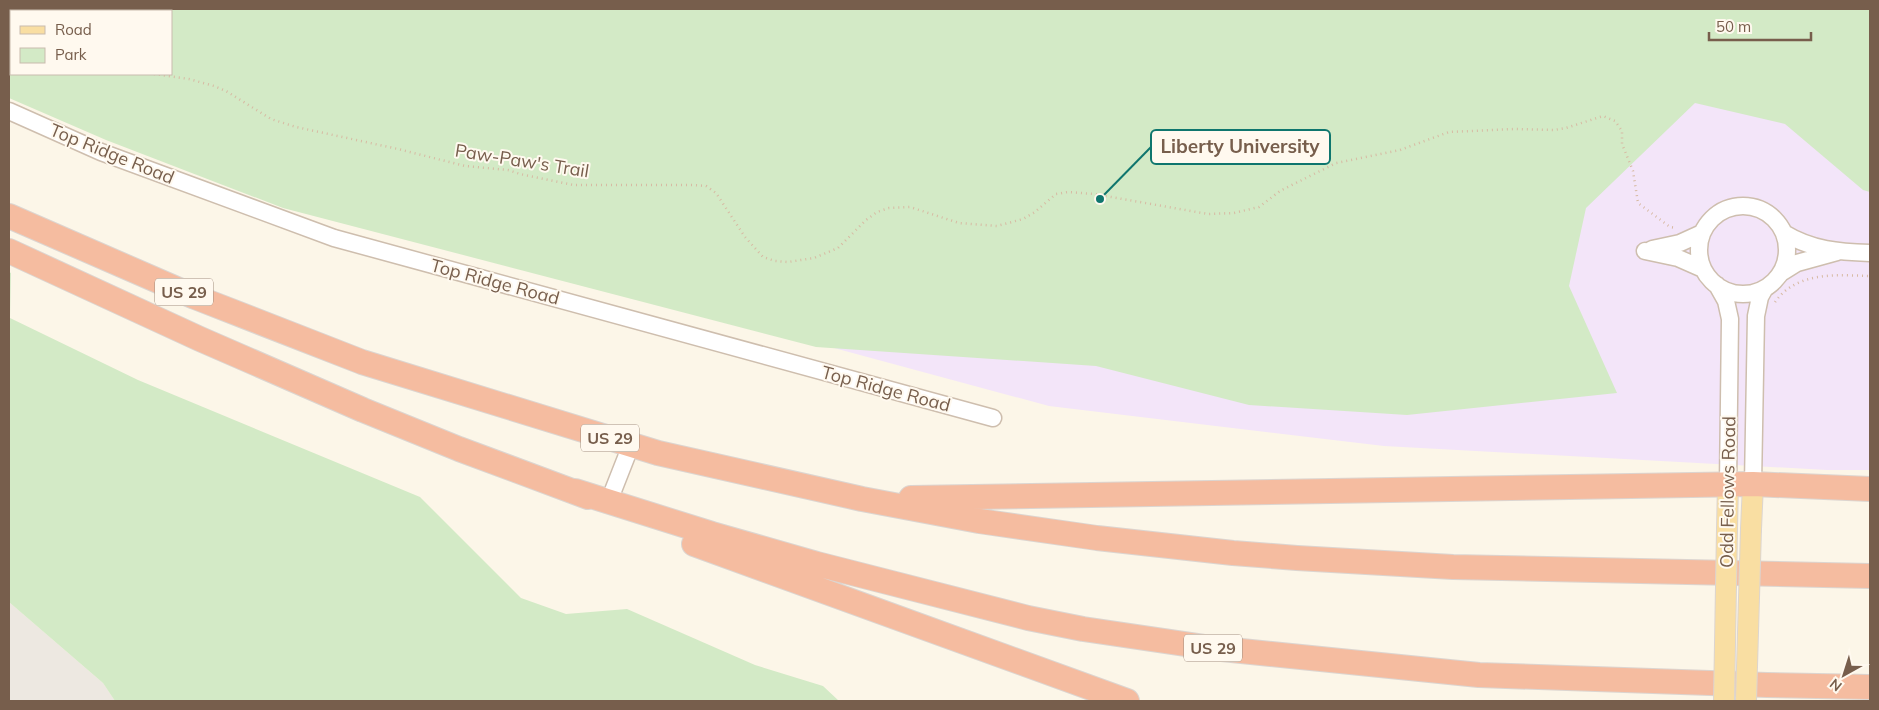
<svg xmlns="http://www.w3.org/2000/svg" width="1879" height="710" viewBox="0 0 1879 710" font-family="Mulish,sans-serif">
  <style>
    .industrial { fill: #ede8e1 }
    .education { fill: #f3e5f9; fill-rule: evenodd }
    .green { fill: #d3eac6; fill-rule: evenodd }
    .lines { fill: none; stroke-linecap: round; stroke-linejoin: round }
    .minor-casing { stroke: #cebeae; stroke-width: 19 }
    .major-casing { stroke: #dcd5d0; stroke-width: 22 }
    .highway-casing { stroke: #dcd5d0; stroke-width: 26 }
    .path { stroke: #d7baa3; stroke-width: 2.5; stroke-dasharray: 1 4; stroke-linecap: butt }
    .minor { stroke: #fff; stroke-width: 16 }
    .major { stroke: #f9dea2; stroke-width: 20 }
    .highway { stroke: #f5bca0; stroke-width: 24 }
    .major-bridge-casing { stroke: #dcd5d0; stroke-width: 22; stroke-linecap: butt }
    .major-bridge { stroke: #f9dea2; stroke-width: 20 }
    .labels { text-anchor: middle; stroke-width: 4; stroke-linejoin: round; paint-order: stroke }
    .shield { fill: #fff9ef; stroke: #a08c7d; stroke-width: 1 }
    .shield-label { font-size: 16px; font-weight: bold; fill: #775e4c }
    .street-label { font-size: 18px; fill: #775e4c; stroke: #fff9ef }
    .leader { fill: none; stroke: #0f766e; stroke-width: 2 }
    .callout-dot { fill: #0f766e; stroke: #fff9ef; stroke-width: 2 }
    .callout { fill: #fff9ef; stroke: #0f766e; stroke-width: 2 }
    .callout-label { font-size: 19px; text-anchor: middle; font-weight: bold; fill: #775e4c }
  </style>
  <rect width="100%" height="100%" fill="#fcf6e8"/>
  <path class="industrial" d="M9,602L103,683L115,701H9Z"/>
  <path class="education" d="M9,9H1870V470H1827L1384,446L1049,406L508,260L9,76ZM11,11H171V74H11Z"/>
  <path class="green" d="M9,9H1870V192L1863,190L1785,124L1695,103L1586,208L1569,286L1617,393L1407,415L1249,405L1096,366L816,347L283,208L106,140L9,98ZM11,11H171V74H11Z
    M9,272L11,273L10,318L138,380L420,497L521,598L566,614L627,609L755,665L823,686L839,701H115L103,683L9,602Z"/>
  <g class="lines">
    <defs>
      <path id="minor" d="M9,111L101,152L334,238L993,418
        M1699 250a44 44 0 1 1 88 0a44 44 0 1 1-88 0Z
        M1784,233C1812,250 1839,252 1870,253
        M1652,249L1680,243L1702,233
        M1645,251L1678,258L1703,269
        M1781,273L1797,263L1837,252
        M1717,285L1726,301L1730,319L1728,484
        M1753,484L1756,316L1760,297L1765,288
        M609,501L631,445"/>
      <path id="major" d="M1727,529L1728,484
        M1751,529L1753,484"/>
      <path id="highway" d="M9,216L195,297L362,362L658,453L862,499L979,521L1097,538L1233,553L1297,558L1453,567L1870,576
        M9,251L200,339L363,410L459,449L588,497
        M575,491L712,534L817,564L1028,618L1083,629L1212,648L1479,675L1767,685L1870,687
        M911,498L1753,484L1870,489
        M694,544L1127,701"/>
    </defs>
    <use href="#minor" class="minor-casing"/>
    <use href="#major" class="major-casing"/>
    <use href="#highway" class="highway-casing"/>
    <path class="path" d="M39,9L41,11
      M154,74L189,79L214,86L226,91L271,119L296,127L398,149L465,166L508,170L520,174L573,185H693L706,186L716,193L745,237L763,257L775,261L788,262L814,258L838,248L866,220L877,212L889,208L910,207L959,223L997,226L1023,219L1035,212L1056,194L1068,192L1094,194L1208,214L1234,213L1259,207L1280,191L1336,163L1400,150L1449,132L1515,129L1554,130L1566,128L1603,116L1615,121L1622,131V144L1633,171L1638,203L1670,227L1676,228
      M1775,302C1797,271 1837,275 1870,276"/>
    <use href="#minor" class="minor"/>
    <use href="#major" class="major"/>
    <use href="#highway" class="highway"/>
    <defs>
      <path id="major-bridge" d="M1724,701L1727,529
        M1746,701L1751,529"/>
    </defs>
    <use href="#major-bridge" class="major-bridge-casing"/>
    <use href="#major-bridge" class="major-bridge"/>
  </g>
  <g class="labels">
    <g class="shield">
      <rect x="155" y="278.5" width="58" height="27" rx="4"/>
      <rect x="581" y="424.5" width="58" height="27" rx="4"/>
      <rect x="1184" y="634.5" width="58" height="27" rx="4"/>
    </g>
    <g class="shield-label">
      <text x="184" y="298">US 29</text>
      <text x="610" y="444">US 29</text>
      <text x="1213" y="654">US 29</text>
    </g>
    <g class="street-label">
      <text transform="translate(112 154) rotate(22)" y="6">Top Ridge Road</text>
      <text transform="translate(522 161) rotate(9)" y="6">Paw-Paw's Trail</text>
      <text transform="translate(495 282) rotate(15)" y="6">Top Ridge Road</text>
      <text transform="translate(886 389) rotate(15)" y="6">Top Ridge Road</text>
      <text transform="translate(1728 492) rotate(-89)" y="6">Odd Fellows Road</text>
    </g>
  </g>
  <path class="leader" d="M1100 199L1151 147"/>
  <circle class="callout-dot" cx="1100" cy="199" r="5"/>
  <rect class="callout" x="1151" y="130" width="179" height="34" rx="5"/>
  <g class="callout-label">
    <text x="1240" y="153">Liberty University</text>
  </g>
  <rect width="1879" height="710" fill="none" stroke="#775e4c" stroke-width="20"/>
  <rect x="10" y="10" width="162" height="65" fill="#fff9ef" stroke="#c9bbae"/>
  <rect x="20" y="26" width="25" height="8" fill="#f9dea2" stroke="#c9bbae"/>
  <text x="55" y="35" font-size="15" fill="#775e4c">Road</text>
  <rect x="20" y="48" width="25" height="15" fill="#d3eac6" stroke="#c9bbae"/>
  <text x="55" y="60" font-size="15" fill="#775e4c">Park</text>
  <g transform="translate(1844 675) rotate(219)" stroke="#fff9ef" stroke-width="4" paint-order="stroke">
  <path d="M0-4L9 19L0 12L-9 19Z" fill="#775e4c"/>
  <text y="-8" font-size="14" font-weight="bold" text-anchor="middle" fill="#775e4c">N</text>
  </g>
  <path d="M1709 32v8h102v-8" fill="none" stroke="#775e4c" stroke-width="2.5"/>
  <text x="1716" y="32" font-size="15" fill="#775e4c" stroke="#fff9ef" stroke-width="4" paint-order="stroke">50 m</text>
</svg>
